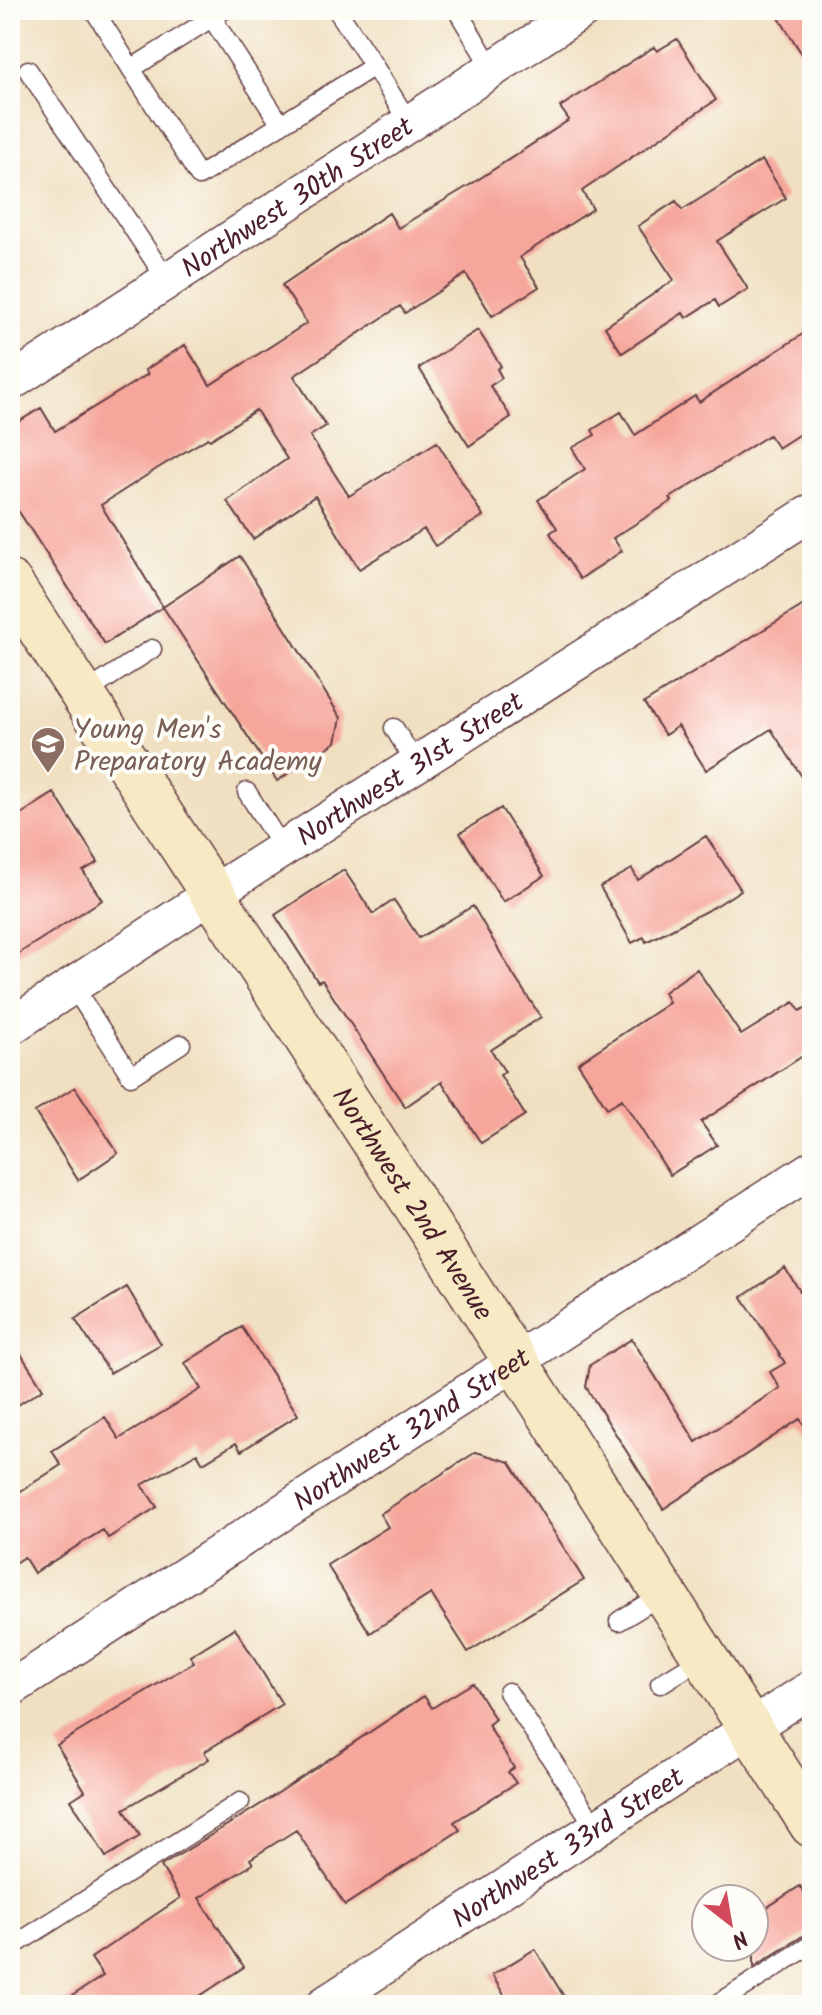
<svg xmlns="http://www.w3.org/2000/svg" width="822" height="2015" viewBox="0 0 822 2015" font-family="Kalam,sans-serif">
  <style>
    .building { fill: #f6a69b }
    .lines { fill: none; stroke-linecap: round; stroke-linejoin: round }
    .lane-casing { stroke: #633c42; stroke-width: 21 }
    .street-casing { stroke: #633c42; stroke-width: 39 }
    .secondary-casing { stroke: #633c42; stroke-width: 47 }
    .lane { stroke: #fff; stroke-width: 18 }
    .street { stroke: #fff; stroke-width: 36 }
    .secondary { stroke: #f7e9c3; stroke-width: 44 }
    .labels { text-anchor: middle; stroke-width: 8; stroke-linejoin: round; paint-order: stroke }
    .street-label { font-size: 28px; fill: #4a1f2b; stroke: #fdfcf7 }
    .education-label { font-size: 28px; fill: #785e54; stroke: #fdfcf7; text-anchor: start }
  </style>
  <rect width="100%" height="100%" fill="#fdfcf7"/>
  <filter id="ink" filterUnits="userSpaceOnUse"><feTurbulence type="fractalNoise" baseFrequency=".0125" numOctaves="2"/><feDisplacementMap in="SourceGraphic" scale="16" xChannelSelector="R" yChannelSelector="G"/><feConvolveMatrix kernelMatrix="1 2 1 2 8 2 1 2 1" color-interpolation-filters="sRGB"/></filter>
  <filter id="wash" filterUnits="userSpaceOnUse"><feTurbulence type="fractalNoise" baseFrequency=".006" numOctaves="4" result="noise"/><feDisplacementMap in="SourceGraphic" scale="32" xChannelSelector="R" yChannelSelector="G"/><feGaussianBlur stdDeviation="1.8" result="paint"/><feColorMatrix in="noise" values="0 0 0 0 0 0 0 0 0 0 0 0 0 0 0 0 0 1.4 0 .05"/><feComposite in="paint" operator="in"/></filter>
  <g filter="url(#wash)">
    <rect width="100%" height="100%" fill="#f0e0c1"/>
    <g id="blocks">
      <path class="building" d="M774,10H812V70Z
        M677,39L716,100L582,191L593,209L520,257L539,287L492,316L466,274L405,313L400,306L294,376L326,426L310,436L349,496L437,442L483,516L435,546L424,529L359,569L315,496L253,539L227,501L287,459L256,410L210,440L208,438L158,468L101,505L163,607L105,644L10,498V427L41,408L55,431L148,374L145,370L185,345L210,385L307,323L282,285L389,213L398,228L473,183L569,120L560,107L654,47L657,51Z
        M762,160L786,198L717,241L748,289L719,307L715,300L686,318L683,313L622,353L605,327L674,280L638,226L676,201L682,210Z
        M812,328V426L778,448L769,435L670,498L672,501L613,538L622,551L580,579L550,533L557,528L538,500L585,469L572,448L595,435L592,430L621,412L635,435L695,396L699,402Z
        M478,330L501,366L497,369L502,378L490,386L511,417L469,446L419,368Z
        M240,556L341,718L336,742L277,781L163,607Z
        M812,600V792L771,729L706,770L678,726L665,735L644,703Z
        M54,793L98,862L83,871L102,900L10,959V821Z
        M501,808L544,876L503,902L460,833Z
        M706,836L741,890L716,906L646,942L644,937L632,943L600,887L632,869L638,880Z
        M344,870L373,914L394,900L419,938L473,906L514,976L541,1017L491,1050L505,1072L500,1075L525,1115L481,1143L442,1082L405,1107L322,980L318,982L275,915Z
        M697,969L741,1035L794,1002L800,1011L812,1004V1050L701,1122L717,1145L670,1175L622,1099L607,1108L578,1063L669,1003L664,992Z
        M75,1087L118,1153L78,1180L35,1112Z
        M785,1268L812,1310V1437L800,1419L663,1509L586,1387L590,1365L632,1339L696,1442L780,1388L770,1372L785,1363L742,1297Z
        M127,1287L161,1344L110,1373L75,1319Z
        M242,1327L298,1415L241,1451L236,1443L203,1463L197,1453L142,1485L157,1507L108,1538L103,1530L34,1573L24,1557L10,1566V1498L61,1465L52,1451L105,1417L119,1439L201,1389L185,1363Z
        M10,1337L43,1389L10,1410Z
        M476,1452L510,1462L584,1580L468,1652L431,1594L370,1633L327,1565L388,1527L380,1514Z
        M235,1628L282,1704L204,1752L209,1759L124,1809L140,1836L106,1857L71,1800L85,1791L57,1745L194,1662L190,1656Z
        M473,1683L495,1719L488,1725L514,1768L508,1772L516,1783L454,1822L460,1830L345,1905L296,1830L250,1859L253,1864L199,1898L244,1967L186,2005H58L103,1976L91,1958L180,1898L161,1866L266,1801L424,1696L432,1708Z
        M800,1886L812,1905V1932L806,1934L754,1967V1916Z
        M535,1949L569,2005H510L492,1975Z"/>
    </g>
  </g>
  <g filter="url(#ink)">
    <use href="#blocks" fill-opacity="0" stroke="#633c42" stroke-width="2"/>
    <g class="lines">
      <defs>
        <path id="lane" d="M94,10L199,176L374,66L409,123
          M337,10L374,66
          M457,10L492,69
          M212,18L281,125
          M131,69L224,10
          M28,70L167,280
          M82,695L152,649
          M394,728L416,764
          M247,792L283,849
          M73,986L131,1076L181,1044
          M619,1621L664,1593
          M660,1684L704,1657
          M508,1692L596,1828
          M10,1948L240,1802
          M716,2005L812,1944"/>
        <g id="street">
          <path id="s1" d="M10,383L583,10"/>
          <path id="s2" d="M10,1027L212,894L812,512"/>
          <path id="s3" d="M10,1689L812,1169"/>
          <path id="s4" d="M324,2005L812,1688"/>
        </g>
        <g id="secondary">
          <path id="s5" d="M10,583L440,1243L812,1825"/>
        </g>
      </defs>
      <use href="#lane" class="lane-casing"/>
      <use href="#street" class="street-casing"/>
      <use href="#secondary" class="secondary-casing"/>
      <use href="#lane" class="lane"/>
      <use href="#street" class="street"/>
      <use href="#secondary" class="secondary"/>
    </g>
  </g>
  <defs>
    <symbol id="school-pin" viewBox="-11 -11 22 30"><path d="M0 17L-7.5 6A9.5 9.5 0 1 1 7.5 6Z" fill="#8d6e63" stroke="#fdfcf7"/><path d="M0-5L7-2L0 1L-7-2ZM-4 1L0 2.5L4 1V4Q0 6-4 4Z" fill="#fff"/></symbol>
  </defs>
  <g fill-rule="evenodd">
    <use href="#school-pin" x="28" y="724" width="40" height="54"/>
  </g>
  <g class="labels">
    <g class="street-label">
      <text dy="10" stroke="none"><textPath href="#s1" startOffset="342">Northwest 30th Street</textPath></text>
      <text dy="10" stroke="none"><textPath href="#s2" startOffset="476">Northwest 31st Street</textPath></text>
      <text dy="10" stroke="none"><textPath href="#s5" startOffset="740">Northwest 2nd Avenue</textPath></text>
      <text dy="10" stroke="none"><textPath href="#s3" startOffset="478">Northwest 32nd Street</textPath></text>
      <text dy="10" stroke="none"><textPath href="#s4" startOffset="290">Northwest 33rd Street</textPath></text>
    </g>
    <g class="education-label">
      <text x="74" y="738">Young Men's<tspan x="74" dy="32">Preparatory Academy</tspan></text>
    </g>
  </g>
  <rect width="822" height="2015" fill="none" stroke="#fdfcf7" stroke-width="40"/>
  <g transform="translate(730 1923) rotate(149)"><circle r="38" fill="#fdfcf7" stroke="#b5a4a5" stroke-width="2"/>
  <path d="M0-6L14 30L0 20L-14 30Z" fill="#d1495b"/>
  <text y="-12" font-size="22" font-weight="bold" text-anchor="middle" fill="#4a1f2b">N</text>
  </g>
</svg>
